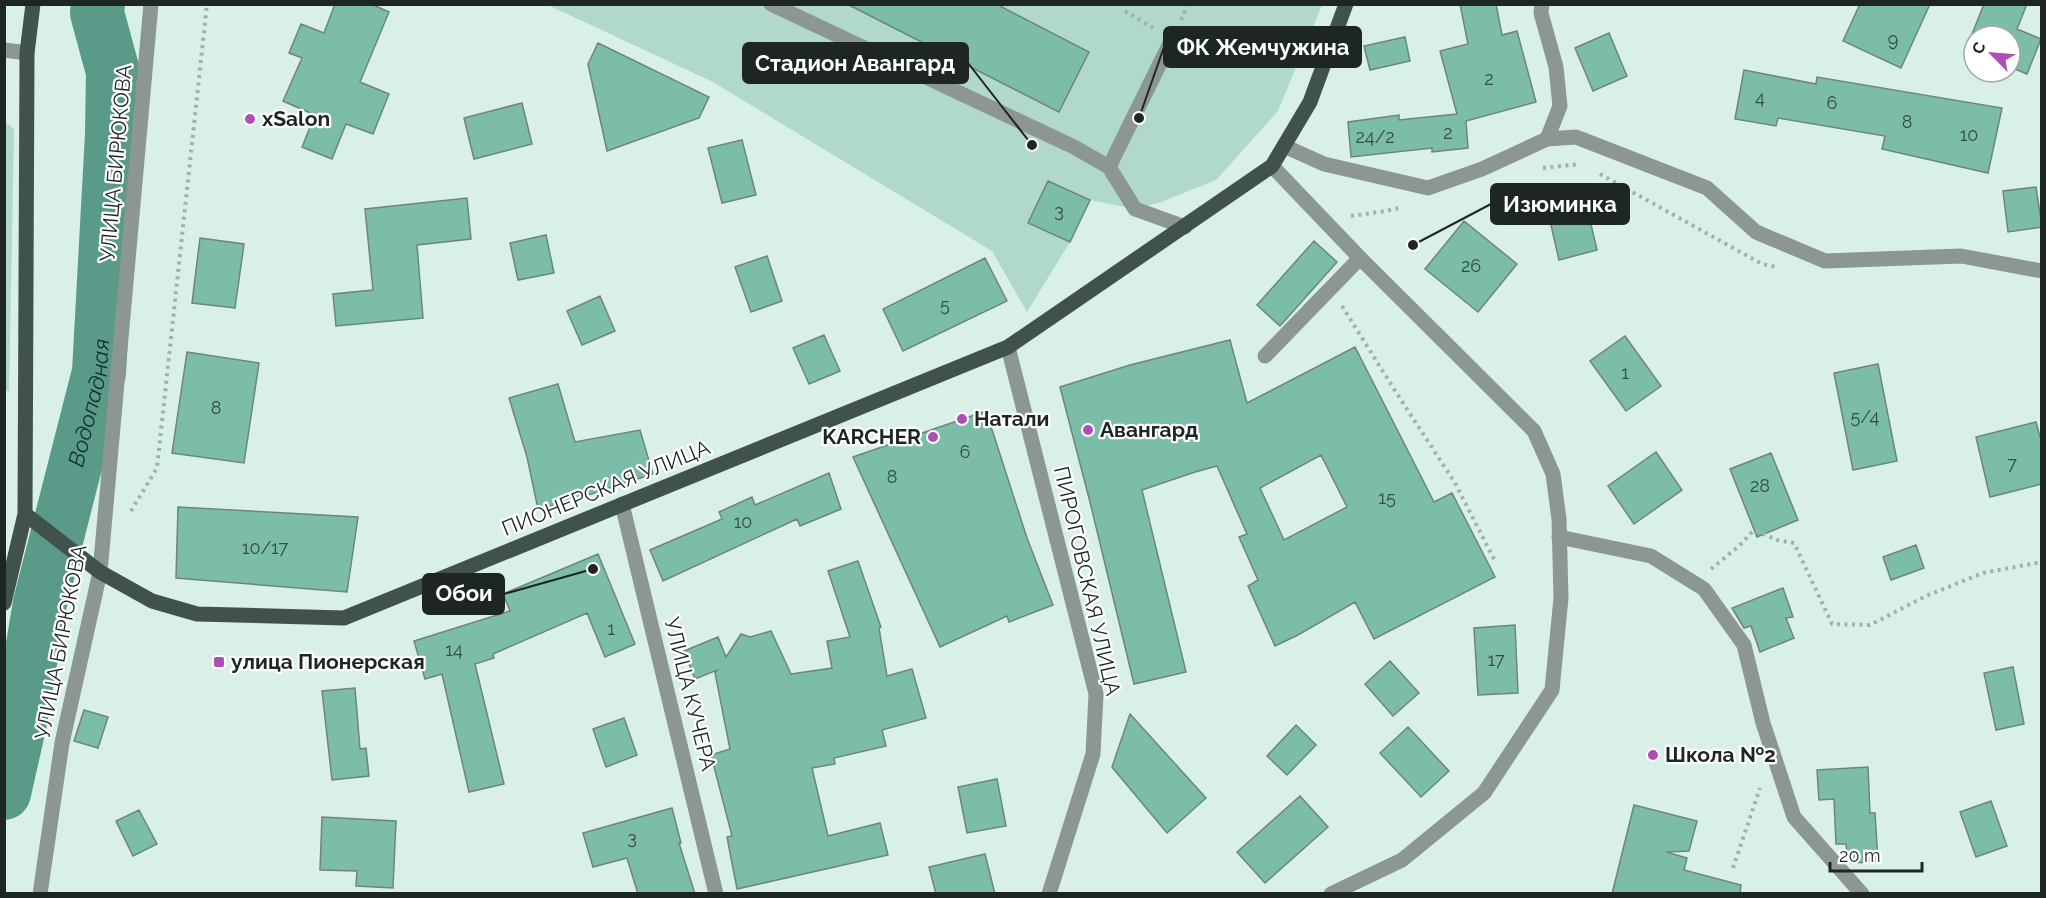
<svg xmlns="http://www.w3.org/2000/svg" width="2046" height="898" viewBox="0 0 2046 898" font-family="Raleway,sans-serif">
  <style>
    .green { fill: #b0d8cb }
    .lines { fill: none; stroke-linecap: round; stroke-linejoin: round }
    .river { stroke: #599a88; stroke-width: 54 }
    .building { fill: #7bbda9; stroke: #6f847d; stroke-width: 1.5; fill-rule: evenodd }
    .path { stroke: #9fb1ab; stroke-width: 4; stroke-dasharray: 3 4.5; stroke-linecap: butt }
    .lane { stroke: #8c9692; stroke-width: 15 }
    .street { stroke: #8c9692; stroke-width: 15 }
    .primary { stroke: #41524d; stroke-width: 15 }
    .poi-dot { fill: #ae4fb8; stroke: #fff; stroke-width: 2 }
    .labels { text-anchor: middle; stroke-width: 4.5; stroke-linejoin: round; paint-order: stroke }
    .number-label { font-size: 18px; fill: #354c44 }
    .poi-label { font-size: 21px; font-weight: bold; fill: #1e2623; stroke: #fff; text-anchor: start }
    .street-label { font-size: 21px; fill: #1e2623; stroke: #fff }
    .water-label { font-size: 22px; font-style: italic; fill: #113129; stroke: #fff }
    .leader { fill: none; stroke: #1e2623; stroke-width: 2 }
    .callout-dot { fill: #1e2623; stroke: #fff; stroke-width: 2 }
    .callout { fill: #1e2623; stroke: #1e2623; stroke-width: 2 }
    .callout-label { font-size: 22px; text-anchor: middle; font-weight: bold; fill: #fff }
  </style>
  <rect width="100%" height="100%" fill="#d9f0e8"/>
  <path class="green" d="M548,5H1322L1278,111L1216,180L1161,202L1135,209L1090,200L1070,242L1027,312L992,251L713,82Z
    M5,122L14,129L9,391H5Z"/>
  <g class="lines">
    <path class="river" id="s1" d="M4,793L20,722L40,603L99,372L112,134L113,72L97,13L98,4"/>
  </g>
  <path class="building" d="M335,4H371L389,12L360,82L389,94L373,134L346,124L332,159L302,147L315,115L283,101L302,58L289,53L301,24L324,33Z
    M847,4H996L1089,52L1059,112Z
    M1460,4H1496L1502,35L1517,31L1536,102L1466,121L1468,148L1432,152V148L1351,157L1348,122L1399,115V120L1457,114L1440,51L1468,44Z
    M1860,4H1930L1901,68L1843,41Z
    M1984,4H2027L2017,29L2041,39L2027,74L2010,67V36H1974V52L1966,49Z
    M1609,33L1627,76L1593,91L1575,48Z
    M1405,37L1410,61L1370,70L1364,46Z
    M598,43L709,97L699,118L607,151L588,64Z
    M1744,70L1816,84L1817,77L2002,108L1988,173L1882,149L1885,136L1778,118L1776,126L1735,119Z
    M522,103L532,144L474,159L464,118Z
    M742,140L756,195L722,203L708,148Z
    M1048,181L1090,200L1070,242L1028,223Z
    M2036,187L2042,227L2008,232L2003,191Z
    M467,198L471,239L417,245L423,318L336,326L333,294L373,290L365,209Z
    M1586,203L1597,250L1559,260L1548,212Z
    M1464,221L1517,264L1478,312L1425,269Z
    M546,235L554,273L518,280L510,243Z
    M200,238L244,244L235,308L192,303Z
    M1314,241L1337,262L1280,326L1257,305Z
    M767,256L782,301L751,312L735,267Z
    M985,258L1007,301L903,351L883,309Z
    M600,296L615,331L582,345L567,311Z
    M824,335L840,371L809,384L793,348Z
    M1625,336L1661,386L1626,411L1590,361Z
    M1230,340L1247,403L1355,347L1434,502L1452,493L1495,577L1374,639L1355,602L1298,635L1275,646L1248,586L1258,580L1239,537L1247,534L1217,466L1195,472L1142,490L1186,672L1134,684L1090,502L1060,387L1130,365ZM1321,455L1347,507L1284,540L1260,488Z
    M187,352L259,363L244,463L172,453Z
    M1878,364L1897,461L1853,470L1834,373Z
    M558,384L575,442L640,430L653,474L570,501L538,509L527,457L509,398Z
    M986,411L1027,538L1053,605L1009,622L1007,616L940,647L853,457Z
    M2036,422L2042,444V484L1990,497L1976,437Z
    M1656,452L1682,490L1634,524L1608,486Z
    M1771,453L1798,520L1757,537L1730,469Z
    M829,473L841,509L800,526L797,519L663,581L650,550L722,519L719,512L752,497L755,505Z
    M178,507L358,517L347,592L176,578Z
    M1916,545L1924,568L1891,580L1883,557Z
    M598,554L635,644L605,657L587,613L493,654L494,658L475,664L504,784L469,792L442,674L425,679L414,641L510,611L503,594Z
    M858,561L881,627L879,628L887,676L912,669L926,718L882,730L886,746L834,758L835,764L812,768L828,836L880,823L888,855L737,889L727,837L732,836L711,755L730,749L715,673L717,670L695,679L684,651L718,637L726,657L741,634L750,637L771,631L791,674L832,668L827,641L850,637L828,571Z
    M1783,588L1793,617L1786,618L1794,638L1760,652L1751,626L1744,628L1732,608Z
    M1515,625L1518,693L1478,695L1474,628Z
    M1390,661L1419,693L1393,716L1365,684Z
    M2013,667L2024,724L1996,730L1984,673Z
    M355,688L360,749L366,748L369,776L332,780L322,691Z
    M84,710L108,717L98,748L74,741Z
    M1130,714L1206,798L1167,833L1112,767Z
    M624,718L637,755L606,767L593,729Z
    M1296,725L1316,745L1287,775L1267,756Z
    M1408,727L1449,771L1421,797L1380,753Z
    M1868,767L1870,813H1875L1878,862L1848,863L1846,844H1836L1834,799L1819,800L1817,770Z
    M997,779L1006,826L967,833L958,787Z
    M1300,796L1328,827L1265,883L1237,852Z
    M1991,801L2007,846L1976,857L1960,812Z
    M1634,805L1697,821L1689,851L1666,852L1687,858L1684,870L1741,885L1740,894H1612Z
    M672,808L681,843H679L695,894H638L627,858L593,867L583,833Z
    M139,810L157,844L133,856L116,821Z
    M322,817L396,821L393,888L356,886L357,871L320,870Z
    M985,854L995,894H936L929,867Z"/>
  <g class="lines">
    <path class="path" d="M1125,11L1153,28
      M1181,20L1188,4
      M1543,168L1580,164
      M1600,174L1762,264L1776,267
      M1351,216L1386,211L1403,207
      M1342,306L1394,389L1455,483L1496,563
      M131,511L157,468L207,4
      M1711,569L1739,546L1754,530L1777,540L1794,543L1832,624L1870,625L1926,596L1983,573L2042,562
      M1733,868L1760,788"/>
    <path class="lane" d="M771,4L1074,147L1109,167L1135,209L1185,227
      M1542,4L1541,13L1556,67L1560,106L1547,139
      M1109,167L1172,39
      M1265,356L1360,258
      M622,504L716,894
      M1559,537L1651,556L1704,589L1744,645L1763,723L1794,817L1862,894"/>
    <path class="street" d="M4,50L27,53
      M1284,146L1324,164L1428,188L1482,169L1547,139L1576,137L1707,188L1756,232L1825,261L1961,256L2042,271
      M1272,166L1360,258L1534,431L1553,474L1559,519L1561,598L1552,690L1484,793L1402,860L1331,894
      M1008,347L1096,694L1093,754L1049,894
      M40,894L62,743L100,572L151,4"/>
    <path class="primary" d="M25,514L100,572L152,601L197,614L344,618L1008,347L1272,166L1310,102L1346,4
      M4,603L25,514L27,53L33,4"/>
  </g>
  <g class="poi-dot">
    <circle cx="250" cy="119" r="6"/>
    <circle cx="962" cy="419" r="6"/>
    <circle cx="1088" cy="430" r="6"/>
    <circle cx="933" cy="437" r="6"/>
    <rect x="213" y="656" width="12" height="12" rx="3"/>
    <circle cx="1653" cy="755" r="6"/>
  </g>
  <g class="labels">
    <g class="number-label">
      <text x="1893" y="46">9</text>
      <text x="1489" y="85">2</text>
      <text x="1760" y="104">4</text>
      <text x="1832" y="109">6</text>
      <text x="1907" y="128">8</text>
      <text x="1448" y="139">2</text>
      <text x="1969" y="141">10</text>
      <text x="1375" y="143">24/2</text>
      <text x="1059" y="217">3</text>
      <text x="1471" y="272">26</text>
      <text x="945" y="311">5</text>
      <text x="1625" y="379">1</text>
      <text x="216" y="414">8</text>
      <text x="1865" y="423">5/4</text>
      <text x="965" y="458">6</text>
      <text x="2012" y="470">7</text>
      <text x="892" y="483">8</text>
      <text x="1760" y="492">28</text>
      <text x="1387" y="504">15</text>
      <text x="743" y="528">10</text>
      <text x="265" y="554">10/17</text>
      <text x="611" y="635">1</text>
      <text x="454" y="656">14</text>
      <text x="1496" y="666">17</text>
      <text x="632" y="844">3</text>
    </g>
    <g class="poi-label">
      <text x="262" y="126">xSalon</text>
      <text x="974" y="426">Натали</text>
      <text x="1100" y="437">Авангард</text>
      <text x="921" y="444" text-anchor="end">KARCHER</text>
      <text x="231" y="669">улица Пионерская</text>
      <text x="1665" y="762">Школа №2</text>
    </g>
    <g class="street-label">
      <text transform="translate(116 163) rotate(-85)" y="7">УЛИЦА БИРЮКОВА</text>
      <text transform="translate(606 488) rotate(-22)" y="7">ПИОНЕРСКАЯ УЛИЦА</text>
      <text transform="translate(1087 581) rotate(77)" y="7">ПИРОГОВСКАЯ УЛИЦА</text>
      <text transform="translate(61 642) rotate(-79)" y="7">УЛИЦА БИРЮКОВА</text>
      <text transform="translate(690 694) rotate(76)" y="7">УЛИЦА КУЧЕРА</text>
    </g>
    <g class="water-label">
      <text dy="8" stroke="none"><textPath href="#s1" startOffset="400">Водопадная</textPath></text>
    </g>
  </g>
  <path class="leader" d="M1139 118L1164 47M1032 145L968 63M1413 245L1491 204M593 569L504 594"/>
  <g class="callout-dot">
    <circle cx="1139" cy="118" r="6"/>
    <circle cx="1032" cy="145" r="6"/>
    <circle cx="1413" cy="245" r="6"/>
    <circle cx="593" cy="569" r="6"/>
  </g>
  <g class="callout">
    <rect x="1164" y="27" width="197" height="40" rx="6"/>
    <rect x="743" y="43" width="225" height="40" rx="6"/>
    <rect x="1491" y="184" width="138" height="40" rx="6"/>
    <rect x="423" y="574" width="81" height="40" rx="6"/>
  </g>
  <g class="callout-label">
    <text x="1263" y="55">ФК Жемчужина</text>
    <text x="855" y="71">Стадион Авангард</text>
    <text x="1560" y="212">Изюминка</text>
    <text x="464" y="601">Обои</text>
  </g>
  <rect width="2046" height="898" fill="none" stroke="#1e2623" stroke-width="12"/>
  <g transform="translate(1992 54) rotate(295)"><circle r="28" fill="#ffffff" stroke="#a5a8a7" stroke-width="1.5"/>
  <path d="M0-4.5L10 22L0 15L-10 22Z" fill="#ae4fb8"/>
  <text y="-9" font-size="16" font-weight="bold" text-anchor="middle" fill="#1e2623">С</text>
  </g>
  <path d="M1830 862v9h92v-9" fill="none" stroke="#1e2623" stroke-width="3"/>
  <text x="1839" y="862" font-size="18" fill="#1e2623" stroke="#ffffff" stroke-width="4.5" paint-order="stroke">20 m</text>
</svg>
